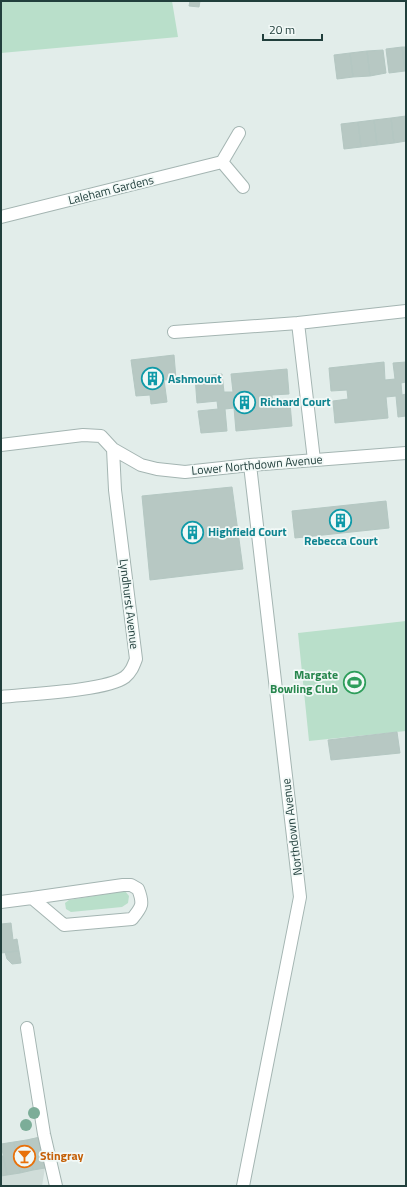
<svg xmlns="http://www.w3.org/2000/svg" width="407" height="1187" viewBox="0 0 407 1187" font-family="'Titillium Web',sans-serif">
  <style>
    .built { fill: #d0ddd9 }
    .green { fill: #b9dfca }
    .building { fill: #b7c8c3; stroke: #b4c7c2 }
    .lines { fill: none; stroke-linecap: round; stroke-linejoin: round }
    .minor-casing { stroke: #a4b5b2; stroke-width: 14 }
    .minor { stroke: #fff; stroke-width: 12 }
    .tree { fill: #7cad98 }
    .labels { text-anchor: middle; stroke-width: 3.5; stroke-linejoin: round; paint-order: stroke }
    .street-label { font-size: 12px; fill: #213f3c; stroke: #f2f9f7 }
    .culture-label { font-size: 12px; font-weight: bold; fill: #0d838f; stroke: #f2f9f7; text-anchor: start }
    .leisure-label { font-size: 12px; font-weight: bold; fill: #27864d; stroke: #f2f9f7; text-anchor: end }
    .food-label { font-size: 12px; font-weight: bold; fill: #c56008; stroke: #f2f9f7; text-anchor: start }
  </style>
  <rect width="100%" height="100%" fill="#e2edea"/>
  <path class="built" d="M40,1137L45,1168L42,1186H1V1156L3,1155L1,1144Z"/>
  <path class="green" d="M1,1H172L178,37L1,53Z
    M406,621V731L309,741L298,633Z
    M125,891L129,896L128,903L122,907L71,912L66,909L65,903L69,900Z"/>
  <path class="building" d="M190,1H200L199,7L189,6Z
    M402,47L405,71L389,73L386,49Z
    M402,47H406V71H405Z
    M383,50L386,73L370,76L367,51Z
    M367,51L370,76L353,77L350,53Z
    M350,53L353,77L337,79L334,55Z
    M406,116V141L394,143L391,118Z
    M391,118L394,143L377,145L374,120Z
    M374,120L377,145L361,147L358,122Z
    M358,122L361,147L344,149L341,124Z
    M174,355L176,379L164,380L167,402L151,404L150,395L136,396L131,360Z
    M384,362L385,380L395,379L393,363L406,362V382L401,383L402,395L406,394V416L398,417L396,396L386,397L388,418L335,423L333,401L348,399L347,390L331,391L329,368Z
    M287,369L289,394L272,395L273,404L290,403L292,426L236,431L234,408L225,409L227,431L201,433L198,411L218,409L217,401L197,403L195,377L222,374L224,392H233L231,374Z
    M232,487L243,569L150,580L142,496Z
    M386,501L389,528L295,538L292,511Z
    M397,732L400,753L331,760L328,740Z
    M11,923L13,940L17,939L19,951L1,953V924Z
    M19,951L21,963L12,964L7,959L5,952Z
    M40,1137L45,1168L33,1170L27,1140Z
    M27,1140L33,1170L20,1173L14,1142Z
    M14,1142L20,1173L7,1175L1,1144Z
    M1,1156H3L7,1175L1,1176Z"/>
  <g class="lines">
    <defs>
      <path id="minor" d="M239,133L222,162L243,187
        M1,217L222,162
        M298,323L314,460
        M174,332L298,323L406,311
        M1,445L83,435L101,436L113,449L141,465L157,469L185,472L250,465L406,453
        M1,697C28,694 106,691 125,677C131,672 133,667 136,659L115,490L113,449
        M123,885H131L138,889C144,904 142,907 132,919L64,925L32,898Z
        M1,902L32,898
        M27,1028L44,1134L56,1186
        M243,1186L300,897L250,465"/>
    </defs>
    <use href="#minor" class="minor-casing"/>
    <use href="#minor" class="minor"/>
  </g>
  <g class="tree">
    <circle cx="34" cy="1113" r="6"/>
    <circle cx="26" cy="1125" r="6"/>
  </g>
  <defs>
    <symbol id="building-ring" viewBox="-11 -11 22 22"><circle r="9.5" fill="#f2f9f7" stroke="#0f9aa8" stroke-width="1.5"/><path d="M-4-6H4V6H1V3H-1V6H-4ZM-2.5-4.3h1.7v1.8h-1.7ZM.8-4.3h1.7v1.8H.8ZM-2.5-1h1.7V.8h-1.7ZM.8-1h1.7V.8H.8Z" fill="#0f9aa8"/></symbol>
    <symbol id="stadium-ring" viewBox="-11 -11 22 22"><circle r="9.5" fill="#f2f9f7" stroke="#2e9e5b" stroke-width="1.5"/><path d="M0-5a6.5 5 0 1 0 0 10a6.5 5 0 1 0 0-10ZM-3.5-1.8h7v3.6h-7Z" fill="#2e9e5b"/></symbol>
    <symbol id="bar-ring" viewBox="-11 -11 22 22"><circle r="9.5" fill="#f2f9f7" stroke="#e8710a" stroke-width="1.5"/><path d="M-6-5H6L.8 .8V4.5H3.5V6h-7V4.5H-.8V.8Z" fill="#e8710a"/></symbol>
  </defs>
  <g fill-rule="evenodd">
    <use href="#building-ring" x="140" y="366" width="25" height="25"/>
    <use href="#building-ring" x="232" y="390" width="25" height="25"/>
    <use href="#building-ring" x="328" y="508" width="25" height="25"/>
    <use href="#building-ring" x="180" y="520" width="25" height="25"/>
    <use href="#stadium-ring" x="342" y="670" width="25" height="25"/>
    <use href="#bar-ring" x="12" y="1144" width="25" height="25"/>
  </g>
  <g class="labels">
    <g class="street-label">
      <text transform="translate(111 190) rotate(-14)" y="4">Laleham Gardens</text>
      <text transform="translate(257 465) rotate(-5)" y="4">Lower Northdown Avenue</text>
      <text transform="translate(129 604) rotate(83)" y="4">Lyndhurst Avenue</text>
      <text transform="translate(292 827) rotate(-97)" y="4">Northdown Avenue</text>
    </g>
    <g class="culture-label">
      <text x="168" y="383">Ashmount</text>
      <text x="260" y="406">Richard Court</text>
      <text x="208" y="536">Highfield Court</text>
      <text x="341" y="545" text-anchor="middle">Rebecca Court</text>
    </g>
    <g class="leisure-label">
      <text x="338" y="679">Margate<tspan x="338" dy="14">Bowling Club</tspan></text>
    </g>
    <g class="food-label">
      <text x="40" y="1160">Stingray</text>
    </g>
  </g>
  <rect width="407" height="1187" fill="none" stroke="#213f3c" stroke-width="4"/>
  <path d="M263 34v6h59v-6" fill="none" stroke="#213f3c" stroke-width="2"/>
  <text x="269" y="34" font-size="12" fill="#213f3c" stroke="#f2f9f7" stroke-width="3" paint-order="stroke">20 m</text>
</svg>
